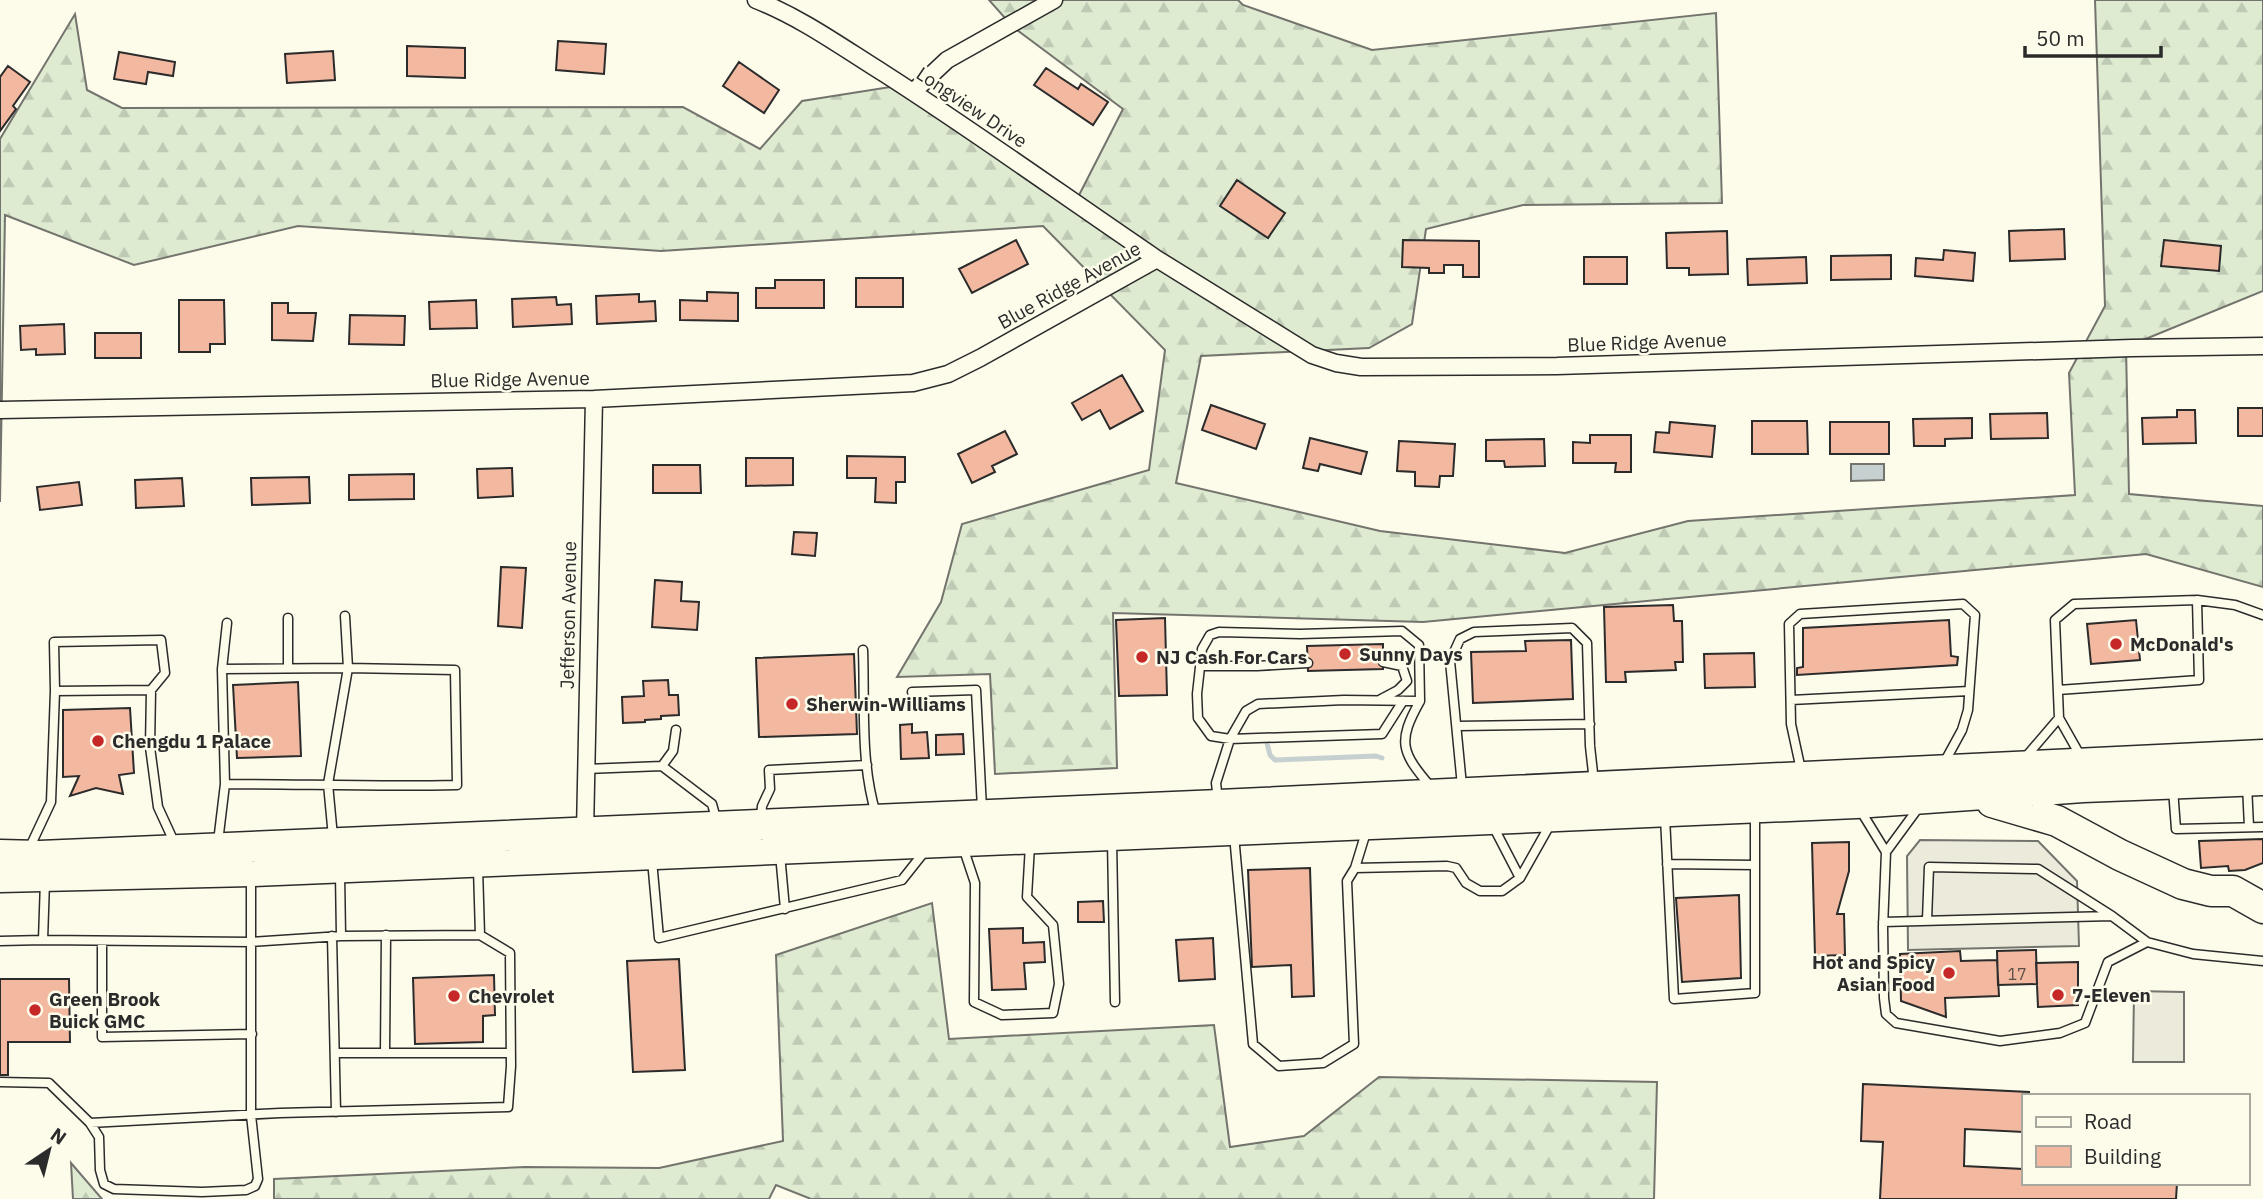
<svg xmlns="http://www.w3.org/2000/svg" width="2263" height="1199" viewBox="0 0 2263 1199" font-family="'IBM Plex Sans',sans-serif">
  <style>
    .forest { fill: url(#forest-firs); stroke: #74746e; stroke-width: 2 }
    .parking { fill: #eceadb; stroke: #74746e; stroke-width: 2 }
    .water { fill: #c7d0d0; stroke: #74746e; stroke-width: 2 }
    .lines { fill: none; stroke-linecap: round; stroke-linejoin: round }
    .stream { stroke: #c7d0d0; stroke-width: 5 }
    .building { fill: #f2b8a0; stroke: #2b2b2b; stroke-width: 2 }
    .lane-casing { stroke: #2b2b2b; stroke-width: 11 }
    .street-casing { stroke: #2b2b2b; stroke-width: 19 }
    .highway-casing { stroke: #2b2b2b; stroke-width: 33 }
    .lane { stroke: #fdfbea; stroke-width: 8 }
    .street { stroke: #fdfbea; stroke-width: 16 }
    .highway { stroke: #fdfbea; stroke-width: 30 }
    .poi-dot { fill: #c62828; stroke: #fdfbea; stroke-width: 2.5 }
    .labels { text-anchor: middle; stroke-width: 5; stroke-linejoin: round; paint-order: stroke }
    .number-label { font-size: 16px; fill: #5d4e48 }
    .street-label { font-size: 19px; fill: #2b2b2b; stroke: #fdfbea }
    .poi-label { font-size: 19px; font-weight: bold; fill: #2b2b2b; stroke: #fdfbea; text-anchor: start }
  </style>
  <defs>
    <pattern id="forest-firs" width="22" height="20" patternUnits="userSpaceOnUse" patternTransform="scale(1.75)"><rect width="22" height="20" fill="#deebd1"/><path d="M5 1l3.5 6h-7zM16 11l3.5 6h-7z" fill="#bfcab4"/></pattern>
  </defs>
  <rect width="100%" height="100%" fill="#fdfbea"/>
  <path class="forest" d="M989,0H1238L1243,5L1372,50L1716,13L1722,203L1523,205L1426,229L1412,324L1369,348L1201,356L1176,483L1380,531L1565,553L1688,521L2075,495L2069,373L2105,306L2095,0H2263V291L2126,347L2129,494L2263,506V587L2146,554L1423,622L1113,613L1117,768L995,774L990,674L897,677L941,602L962,524L1149,470L1165,350L1043,226L661,251L298,226L134,265L5,215L0,502V139L75,14L87,90L122,108L683,107L760,149L802,101L890,87L1075,203L1123,109L1013,27Z
    M932,903L949,1039L1214,1025L1230,1147L1304,1136L1379,1077L1657,1082L1654,1199H811L776,1185L769,1199H274V1179L525,1167L659,1168L783,1141L776,955Z
    M71,1163L102,1199H73Z"/>
  <path class="parking" d="M1920,840L2038,841L2077,881L2079,946L1908,950L1907,856Z
    M2134,991L2184,992V1062H2133Z"/>
  <path class="water" d="M1851,464H1884V480L1851,481Z"/>
  <g class="lines">
    <path class="stream" d="M1267,743L1270,755L1275,760L1376,756L1382,758"/>
  </g>
  <path class="building" d="M558,41L606,44L604,74L556,70Z
    M407,46L465,48V78L407,76Z
    M333,51L335,80L287,83L285,54Z
    M119,52L175,62L173,76L148,72L146,84L114,79Z
    M739,62L779,90L764,113L723,86Z
    M8,66L30,82L13,106L16,109L0,131V77Z
    M1046,68L1078,89L1081,84L1108,102L1093,125L1034,85Z
    M1237,180L1285,213L1268,238L1220,206Z
    M2064,229L2065,259L2010,261L2009,231Z
    M1727,231L1728,274L1689,275V268H1667L1666,233Z
    M1016,240L1028,264L972,293L959,269Z
    M1403,240L1479,241V277H1463V265H1444V273H1429V268L1402,267Z
    M2164,240L2221,246L2219,271L2161,266Z
    M1944,250L1975,253L1973,281L1915,276L1916,258L1943,260Z
    M1891,255V279L1831,280V256Z
    M1584,257H1627V284H1584Z
    M1806,257L1807,283L1748,285L1747,259Z
    M856,278H903V307H856Z
    M775,280H824V308H756V288H775Z
    M707,292L738,293V321L680,320V300L707,301Z
    M639,294V302L655,301L656,321L597,324L596,296Z
    M556,297L557,305L571,304L572,324L513,327L512,299Z
    M179,300H224L225,344H210V352H179Z
    M476,300L477,328L430,329L429,302Z
    M272,303H288V313H316L313,341L272,340Z
    M350,315L405,316L404,345L349,344Z
    M64,324L65,354L36,355V349L21,350L20,326Z
    M95,333H141V358H95Z
    M1122,375L1143,411L1110,429L1100,410L1082,420L1072,403Z
    M1211,405L1265,424L1256,449L1202,430Z
    M2238,408H2263V436H2238Z
    M2177,410H2195L2196,443L2143,444L2142,418L2177,417Z
    M2047,413L2048,438L1991,439L1990,414Z
    M1972,418V438L1945,439V446H1914L1913,419Z
    M1752,421H1807L1808,454H1752Z
    M1670,422L1715,426L1712,457L1654,452L1656,432L1669,433Z
    M1830,422H1889V454H1830Z
    M1005,431L1017,454L992,466L995,472L972,483L958,454Z
    M1590,435H1631V472H1615L1616,463H1573V442L1590,443Z
    M1310,438L1367,452L1361,474L1320,464L1318,471L1303,468Z
    M1544,439L1545,466L1505,467L1504,461H1486V440Z
    M1399,441L1455,444L1453,476H1440L1439,487L1415,486V472L1397,471Z
    M847,456L905,457V482H896V503L875,502L876,478H847Z
    M746,458H793V485L746,486Z
    M653,465H700L701,493H653Z
    M512,468L513,496L478,498L477,469Z
    M414,474V499L349,500V475Z
    M309,477L310,503L252,505L251,478Z
    M182,478L184,506L136,508L135,480Z
    M79,482L82,505L40,510L37,487Z
    M794,532L817,533L815,556L792,554Z
    M501,567L526,568L522,628L498,626Z
    M655,580L682,582L681,601L699,602L697,630L652,627Z
    M1673,605L1674,621H1682L1683,662H1675L1676,670L1625,672L1626,682H1606L1604,607Z
    M1165,618L1167,695L1119,696L1116,620Z
    M1949,620L1951,656L1958,657L1957,665L1797,675V668L1803,667V628Z
    M2136,620L2140,660L2091,664L2087,624Z
    M1571,640L1573,699L1473,703L1471,652L1526,651L1525,641Z
    M1383,644V669L1308,671L1307,646Z
    M1754,653L1755,687L1705,688L1704,654Z
    M854,654L857,734L759,737L756,658Z
    M668,680L669,695H678L679,715L661,716V719L645,720V722L623,723L622,697L644,696L643,681Z
    M298,682L301,756L237,758L233,685Z
    M130,708L134,773L119,775L123,794L96,788L70,796L79,776L63,777V710Z
    M912,724V733L927,732L929,758L901,759L900,725Z
    M963,734L964,754L936,755V735Z
    M2263,839V863L2245,870L2229,871L2228,866L2201,868L2199,841Z
    M1849,842V871L1837,914H1844L1845,955L1815,956L1812,843Z
    M1310,868L1314,996L1292,997L1291,965L1252,967L1248,870Z
    M1739,895L1741,978L1682,982L1676,898Z
    M1103,901L1104,922H1078V902Z
    M1023,928V943L1044,942L1045,962L1024,963L1026,989L992,990L989,929Z
    M1213,938L1215,979L1179,981L1176,940Z
    M2036,950L2037,984L1998,985L1997,951Z
    M1960,951L1961,961L1997,960L1999,996L1945,998L1946,1017L1901,1001L1900,954Z
    M679,959L685,1070L633,1072L627,961Z
    M2078,962V1005L2038,1007L2036,963Z
    M494,975L495,1015L483,1016V1042L415,1044L413,978Z
    M0,979H69L70,1042H8V1075H0Z
    M1863,1084L2029,1092V1096H2023V1132L1965,1129L1964,1166L2023,1169V1183H2177L2176,1199H1880L1883,1142L1861,1141Z"/>
  <g class="lines">
    <defs>
      <path id="lane" d="M2197,600L2235,605L2263,615
        M288,618V668
        M863,650C865,703 860,762 876,814
        M1200,666H1257L1308,663
        M222,669L227,623
        M2058,690L2199,680L2197,600L2074,604L2055,620L2059,718
        M55,691L54,642L161,640L165,673L151,690
        M912,692L976,690L982,809
        M1381,699L1398,690L1407,681L1402,666L1383,662
        M1791,700L1969,691
        M1403,701L1382,734L1230,739L1211,736L1198,718L1197,694L1202,649L1210,635L1219,632L1300,634L1402,631L1419,645L1420,701
        M1458,726L1590,724
        M2024,759L2059,718L2081,757
        M662,766L673,751L676,730
        M586,769L662,766L712,804L717,822
        M1801,770L1791,724L1789,624L1800,614L1963,604L1975,615L1968,710L1962,730L1944,763
        M225,784C302,784 379,787 457,785L455,670L348,668L328,784L333,837
        M2247,785L2249,827
        M1462,786L1450,661L1460,639L1474,632L1572,628L1587,643L1590,746L1594,782
        M2173,789L2176,829L2263,827
        M1218,800L1216,783L1230,739L1246,711L1258,704L1344,700L1420,701C1397,742 1401,752 1431,787
        M1859,808L1886,852L1919,807
        M1665,817L1674,999L1755,993V812
        M761,818L762,806L770,789L769,770L867,765
        M1492,824L1520,878L1551,823
        M1367,829L1355,868L1447,866L1456,868L1466,883L1480,891H1502L1520,878
        M1234,835L1253,1044L1279,1066L1323,1063L1354,1044L1347,881L1355,868
        M1112,841L1115,1002
        M218,842L225,784L222,669L348,668L345,616
        M963,847L975,883L974,1002L1002,1015L1053,1013L1059,984L1053,925L1027,897L1030,845
        M29,849L51,802L55,691L151,690L150,747L158,807L175,844
        M1886,852L1883,927L1884,998L1886,1014L1896,1023L2000,1041L2060,1033L2085,1023L2108,962L2147,942L2193,954L2263,961
        M780,854L785,909
        M652,860L659,938L902,880L925,851
        M1667,864L1755,865
        M478,868L480,935
        M1927,920L1929,867L2038,869L2112,916
        M1883,922L2112,916L2147,942
        M332,936L336,1112
        M43,940L251,942L341,936
        M0,941L43,940L45,881
        M102,941V1037L252,1034
        M335,1053H510
        M385,1053L386,935
        M0,1082L49,1083L90,1123L280,1113L508,1107L511,1066L510,953L480,935L341,936L340,874
        M90,1123L99,1137L100,1170L104,1184L114,1189L202,1192L246,1190L255,1186L258,1179L251,1115V878"/>
      <path id="street" d="M756,0C802,18 843,48 885,74C977,133 1067,198 1157,259
        M913,92L947,60L1054,0
        M0,410L594,399L913,383L948,374L980,358L1157,259L1312,355L1336,363L1361,367L1557,366L2132,348L2263,346
        M585,832L594,399"/>
      <path id="highway" d="M1992,802L2057,821L2120,855L2183,884L2211,891H2233L2263,908
        M0,855L40,856L1219,805L2263,755
        M0,877L251,871L1490,819L1856,803L2083,787L2263,780"/>
    </defs>
    <use href="#lane" class="lane-casing"/>
    <use href="#street" class="street-casing"/>
    <use href="#highway" class="highway-casing"/>
    <use href="#lane" class="lane"/>
    <use href="#street" class="street"/>
    <use href="#highway" class="highway"/>
  </g>
  <g class="poi-dot">
    <circle cx="2116" cy="644" r="7"/>
    <circle cx="1345" cy="654" r="7"/>
    <circle cx="1142" cy="657" r="7"/>
    <circle cx="792" cy="704" r="7"/>
    <circle cx="98" cy="741" r="7"/>
    <circle cx="1949" cy="973" r="7"/>
    <circle cx="2058" cy="995" r="7"/>
    <circle cx="454" cy="996" r="7"/>
    <circle cx="35" cy="1010" r="7"/>
  </g>
  <g class="labels">
    <g class="number-label">
      <text x="2017" y="980">17</text>
    </g>
    <g class="street-label">
      <text transform="translate(972 107) rotate(34)" y="7">Longview Drive</text>
      <text transform="translate(1069 285) rotate(-29)" y="7">Blue Ridge Avenue</text>
      <text transform="translate(1647 342) rotate(-2)" y="7">Blue Ridge Avenue</text>
      <text transform="translate(510 379) rotate(-1)" y="7">Blue Ridge Avenue</text>
      <text transform="translate(568 615) rotate(-89)" y="7">Jefferson Avenue</text>
    </g>
    <g class="poi-label">
      <text x="2130" y="651">McDonald's</text>
      <text x="1359" y="661">Sunny Days</text>
      <text x="1156" y="664">NJ Cash For Cars</text>
      <text x="806" y="711">Sherwin-Williams</text>
      <text x="112" y="748">Chengdu 1 Palace</text>
      <text x="1935" y="969" text-anchor="end">Hot and Spicy<tspan x="1935" dy="22">Asian Food</tspan></text>
      <text x="2072" y="1002">7-Eleven</text>
      <text x="468" y="1003">Chevrolet</text>
      <text x="49" y="1006">Green Brook<tspan x="49" dy="22">Buick GMC</tspan></text>
    </g>
  </g>
  <rect x="2022" y="1094" width="228" height="91" fill="#fdfbea" stroke="#a9a89e" stroke-width="2"/>
  <rect x="2036" y="1117" width="35" height="10" fill="#fdfbea" stroke="#a9a89e" stroke-width="2"/>
  <text x="2084" y="1129" font-size="21" fill="#2b2b2b">Road</text>
  <rect x="2036" y="1146" width="35" height="21" fill="#f2b8a0" stroke="#a9a89e" stroke-width="2"/>
  <text x="2084" y="1164" font-size="21" fill="#2b2b2b">Building</text>
  <g transform="translate(49 1150) rotate(35)" stroke="#fdfbea" stroke-width="5" paint-order="stroke">
  <path d="M0-5L12 26L0 18L-12 26Z" fill="#2b2b2b"/>
  <text y="-10" font-size="19" font-weight="bold" text-anchor="middle" fill="#2b2b2b">N</text>
  </g>
  <path d="M2025 46v10h136v-10" fill="none" stroke="#2b2b2b" stroke-width="3.5"/>
  <text x="2036" y="46" font-size="21" fill="#2b2b2b" stroke="#fdfbea" stroke-width="5" paint-order="stroke">50 m</text>
</svg>
